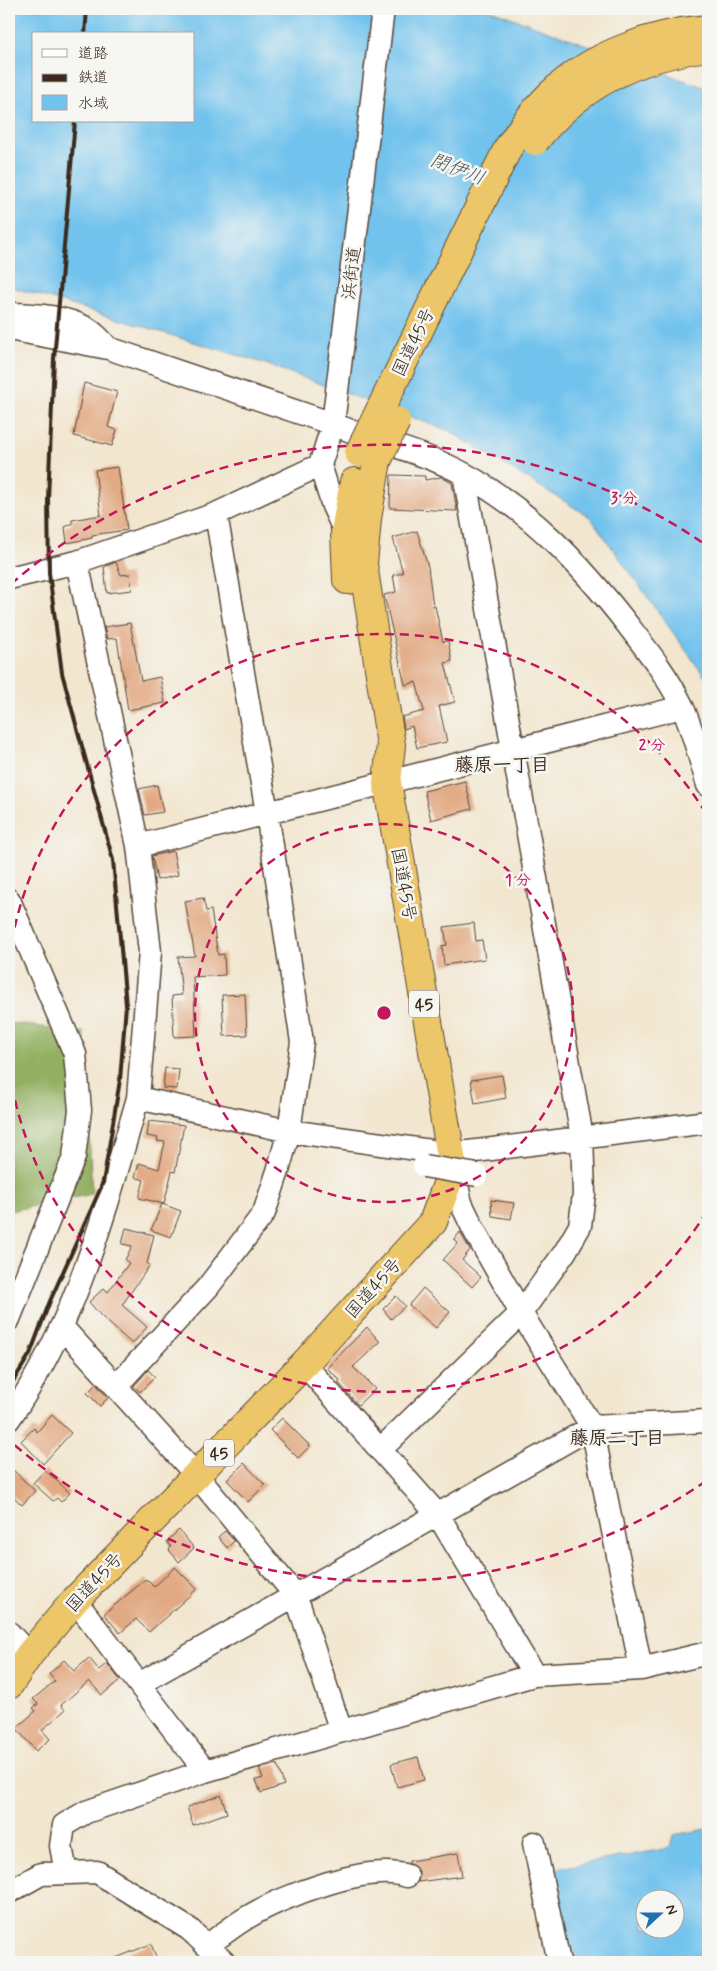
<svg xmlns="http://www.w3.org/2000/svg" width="717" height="1971" viewBox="0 0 717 1971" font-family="Mynerve,'Klee One',sans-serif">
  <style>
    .forest { fill: #93b062; stroke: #676d40 }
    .water { fill: #71c2ed; stroke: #567686; fill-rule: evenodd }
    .building { fill: #e2aa84 }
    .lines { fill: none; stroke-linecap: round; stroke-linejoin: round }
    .minor-casing { stroke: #564639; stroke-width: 25 }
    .highway-casing { stroke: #564639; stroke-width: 30 }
    .minor { stroke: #fff; stroke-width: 22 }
    .highway { stroke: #ecc669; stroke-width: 28 }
    .rail { stroke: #3b2a1e; stroke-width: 4 }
    .minor-bridge-casing { stroke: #564639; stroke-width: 25; stroke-linecap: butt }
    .highway-bridge-casing { stroke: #564639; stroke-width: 30; stroke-linecap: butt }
    .minor-bridge { stroke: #fff; stroke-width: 22 }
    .highway-bridge { stroke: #ecc669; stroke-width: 28 }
    .ring { fill: none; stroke: #c2185b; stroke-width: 2.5; stroke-dasharray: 9 6 }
    .labels { text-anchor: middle; stroke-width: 5; stroke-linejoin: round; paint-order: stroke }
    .shield { fill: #f6f6f2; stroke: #73675e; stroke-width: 1 }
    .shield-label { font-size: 16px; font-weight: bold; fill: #3b2a1e }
    .street-label { font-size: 18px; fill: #3b2a1e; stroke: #f6f6f2 }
    .water-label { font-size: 19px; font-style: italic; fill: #4b585c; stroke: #f6f6f2 }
    .neighbourhood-label { font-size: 19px; font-weight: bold; fill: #3b2a1e; stroke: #f6f6f2 }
    .centre { fill: #c2185b; stroke: #f6f6f2; stroke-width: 2.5 }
    .ring-label { font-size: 15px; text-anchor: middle; font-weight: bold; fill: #c2185b; stroke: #f6f6f2; stroke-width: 5; stroke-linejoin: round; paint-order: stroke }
  </style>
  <rect width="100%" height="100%" fill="#f6f6f2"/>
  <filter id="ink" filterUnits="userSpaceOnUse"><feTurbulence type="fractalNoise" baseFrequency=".02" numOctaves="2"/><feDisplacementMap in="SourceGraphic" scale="10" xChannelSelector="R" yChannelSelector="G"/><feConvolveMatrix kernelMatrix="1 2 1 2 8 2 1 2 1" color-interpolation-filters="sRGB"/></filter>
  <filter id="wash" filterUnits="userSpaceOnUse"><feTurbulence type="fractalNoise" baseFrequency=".0096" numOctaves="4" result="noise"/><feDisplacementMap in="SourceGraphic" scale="20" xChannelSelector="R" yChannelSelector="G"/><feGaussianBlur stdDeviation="1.12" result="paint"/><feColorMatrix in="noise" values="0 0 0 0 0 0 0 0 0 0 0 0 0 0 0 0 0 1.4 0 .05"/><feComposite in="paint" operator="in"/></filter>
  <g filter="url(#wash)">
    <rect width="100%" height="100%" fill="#f2e6cf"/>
    <path class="forest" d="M9,1023L84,1032L92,1194L10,1211L9,1225Z"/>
    <path class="water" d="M9,9H488L708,89V681L590,517L450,431L263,363L9,286ZM34,34H194V121H34Z
      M708,1829V1962H572L554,1869L670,1848L673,1835ZM644,1898H674V1928H644Z"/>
    <g id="blocks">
      <path class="building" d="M84,383L117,392L108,427L117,430L112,446L74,436Z
        M118,467L127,530L92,535V538L67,543L65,527L72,524V520L101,515L95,470Z
        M391,475L425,476V480L441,477L452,483L457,511L390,508Z
        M417,531L428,567L433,606H435L443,642L448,641L452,661L445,663L455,702L439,706L447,742L417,748L412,726L404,729L402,717L424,711L416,682L405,685L384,595L396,592L393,575L403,573L393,538Z
        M116,562L121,575L130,574L132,590L107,593L104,567Z
        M130,623L141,681L160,677L165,703L128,710L117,638L107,639L104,627Z
        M465,781L472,809L431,820L424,791Z
        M157,785L163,812L145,815L139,789Z
        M173,851L178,875L157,880L152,856Z
        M203,898L206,911L211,910L218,955L224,954L225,975L193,977L196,1036L174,1037L172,996L182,995L178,957L195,956L185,901Z
        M474,923L476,941L482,940L485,959L444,965L442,946L447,945L444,927Z
        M245,994L247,1035L224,1036L222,995Z
        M165,1068L179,1069L177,1089L163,1088Z
        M502,1075L506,1098L475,1104L471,1080Z
        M149,1121L184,1125L175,1172L172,1171L164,1204L139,1198L144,1180L135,1177L139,1163L159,1169L165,1142L157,1141L158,1138L147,1136Z
        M491,1200L514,1203L511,1219L492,1216Z
        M162,1204L181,1211L171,1237L151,1230Z
        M126,1228L154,1235L147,1264L150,1265L122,1305L147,1327L132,1344L101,1316L89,1302L104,1288L108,1292L129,1263L125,1260L132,1246L122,1244Z
        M460,1232L470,1250L462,1260L481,1277L472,1287L443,1260L458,1243L454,1240Z
        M423,1288L450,1312L436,1328L409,1305Z
        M396,1296L405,1306L391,1319L383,1309Z
        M367,1327L380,1342L353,1367L375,1389L358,1405L338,1382L340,1380L327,1368Z
        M148,1370L155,1377L140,1392L134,1386Z
        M96,1384L108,1398L100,1406L87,1393Z
        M52,1415L71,1433L43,1464L21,1441L34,1428L37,1432Z
        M282,1418L310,1446L298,1458L270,1430Z
        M244,1463L265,1485L248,1502L227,1480Z
        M9,1466L35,1491L22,1505L9,1492Z
        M45,1470L70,1493L61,1502L57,1498L53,1501L33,1483Z
        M179,1530L194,1548L179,1562L169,1550L171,1547L167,1541Z
        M225,1531L234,1541L227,1548L218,1537Z
        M175,1567L197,1589L149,1632L136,1619L120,1633L104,1614L146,1579L154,1587Z
        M89,1658L99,1670L107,1663L120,1680L102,1695L89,1681L61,1705L65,1710L42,1730L50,1739L36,1751L16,1728L36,1711L33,1708L38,1704L33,1699L55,1681L49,1674L64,1660L74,1671Z
        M418,1757L424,1780L397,1787L391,1764Z
        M277,1764L284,1785L261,1793L256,1780L263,1778L259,1769Z
        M221,1795L227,1813L193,1825L187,1807Z
        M458,1853L462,1876L418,1882L419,1871L409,1863V1861Z
        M151,1944L158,1962H106Z"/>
    </g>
  </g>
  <g filter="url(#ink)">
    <use href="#blocks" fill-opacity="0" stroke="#564639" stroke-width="1"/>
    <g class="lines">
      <defs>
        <path id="minor" d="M9,314C32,314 62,316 84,327C93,331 101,340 108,348
          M9,329L108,348L333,424C376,442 422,451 464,474C530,510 581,565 627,624C647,650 668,676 682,706C693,730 700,759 708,785
          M320,465L216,514L77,562L138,846L150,952L138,1098L289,1131L452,1154L708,1122
          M345,532L333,506L320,465L333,424L383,9
          M9,578L77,562
          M138,846L682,707
          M9,900L75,1054L80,1110L74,1157L9,1319
          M453,1168L461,1203L474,1230L521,1313L592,1427L641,1669
          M62,1327L197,1476L296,1596L341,1731
          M304,1364L438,1515L534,1675
          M116,1386L208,1287L264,1213L278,1171L289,1131L302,1042L267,813L216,514
          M9,1419C77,1322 105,1211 138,1098
          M380,1450L521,1313L565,1252L580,1226L584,1194L582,1137L464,474
          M75,1600L205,1771
          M9,1633L29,1655
          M139,1684L592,1427L708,1421
          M534,1843L559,1962
          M66,1873L61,1846L64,1825L86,1812L205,1771L534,1675L641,1669L708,1653
          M9,1892L41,1874L97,1872L189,1929L224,1962
          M207,1946C220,1936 233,1926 248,1917C282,1896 369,1863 407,1876"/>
        <path id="highway" d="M347,580L345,532L354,482
          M9,1685L29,1655L75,1600L304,1364L433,1222L453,1168L387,782L391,745L363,564L367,519L377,461"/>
      </defs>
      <use href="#minor" class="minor-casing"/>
      <use href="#highway" class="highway-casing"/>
      <use href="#minor" class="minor"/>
      <use href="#highway" class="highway"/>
      <path class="rail" d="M85,34L87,9
        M9,1388L30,1354L50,1301L103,1183L120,1080L126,1005L113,860L62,673L49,573L48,499L54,359L75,121"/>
      <defs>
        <path id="minor-bridge" d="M424,1166L477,1175"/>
        <path id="highway-bridge" d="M535,141C578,85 639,56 708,47
          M359,453L508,148C521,129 534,110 551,94C591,55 653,33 708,29
          M377,461L396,421"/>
      </defs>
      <use href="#minor-bridge" class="minor-bridge-casing"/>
      <use href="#highway-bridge" class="highway-bridge-casing"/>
      <use href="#minor-bridge" class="minor-bridge"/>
      <use href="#highway-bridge" class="highway-bridge"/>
    </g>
  </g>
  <g class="ring">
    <circle cx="384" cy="1013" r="189"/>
    <path d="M707 1211A379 379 0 0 1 9 1069M9 957A379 379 0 0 1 707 815"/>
    <path d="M706 1481A568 568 0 0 1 11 1442M11 584A568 568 0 0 1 706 545"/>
  </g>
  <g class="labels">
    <g class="shield">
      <rect x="409" y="990.5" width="30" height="27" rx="4"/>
      <rect x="204" y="1439.5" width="30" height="27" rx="4"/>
    </g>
    <g class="shield-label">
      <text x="424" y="1010">45</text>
      <text x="219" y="1459">45</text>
    </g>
    <g class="street-label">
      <text transform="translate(351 273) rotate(-83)" y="6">浜街道</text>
      <text transform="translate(413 342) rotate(-64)" y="6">国道45号</text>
      <text transform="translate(404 884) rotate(80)" y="6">国道45号</text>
      <text transform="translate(373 1288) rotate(-48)" y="6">国道45号</text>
      <text transform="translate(94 1582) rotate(-47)" y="6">国道45号</text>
    </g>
    <g class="water-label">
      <text transform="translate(458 168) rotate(21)" y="7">閉伊川</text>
    </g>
    <g class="neighbourhood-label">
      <text x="502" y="771">藤原一丁目</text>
      <text x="617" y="1444">藤原二丁目</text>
    </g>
  </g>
  <circle cx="384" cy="1013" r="8" class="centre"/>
  <g class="ring-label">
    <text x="624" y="503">3 分</text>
    <text x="652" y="750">2 分</text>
    <text x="518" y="885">1 分</text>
  </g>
  <rect width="717" height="1971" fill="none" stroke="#f6f6f2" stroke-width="30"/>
  <rect x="32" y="32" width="162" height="90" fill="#f6f6f2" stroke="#aba49d"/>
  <rect x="42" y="49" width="25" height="8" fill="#ffffff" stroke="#aba49d"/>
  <text x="78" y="58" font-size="15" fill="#3b2a1e">道路</text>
  <rect x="42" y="74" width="25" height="8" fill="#3b2a1e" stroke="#aba49d"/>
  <text x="78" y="82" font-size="15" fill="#3b2a1e">鉄道</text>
  <rect x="42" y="95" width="25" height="15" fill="#71c2ed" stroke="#aba49d"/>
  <text x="78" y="108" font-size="15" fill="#3b2a1e">水域</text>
  <g transform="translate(660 1914) rotate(69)"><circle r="24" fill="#f6f6f2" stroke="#aba49d"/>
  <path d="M0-4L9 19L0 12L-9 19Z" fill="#1f6fb2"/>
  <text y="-8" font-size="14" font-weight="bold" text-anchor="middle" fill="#3b2a1e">N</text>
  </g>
</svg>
